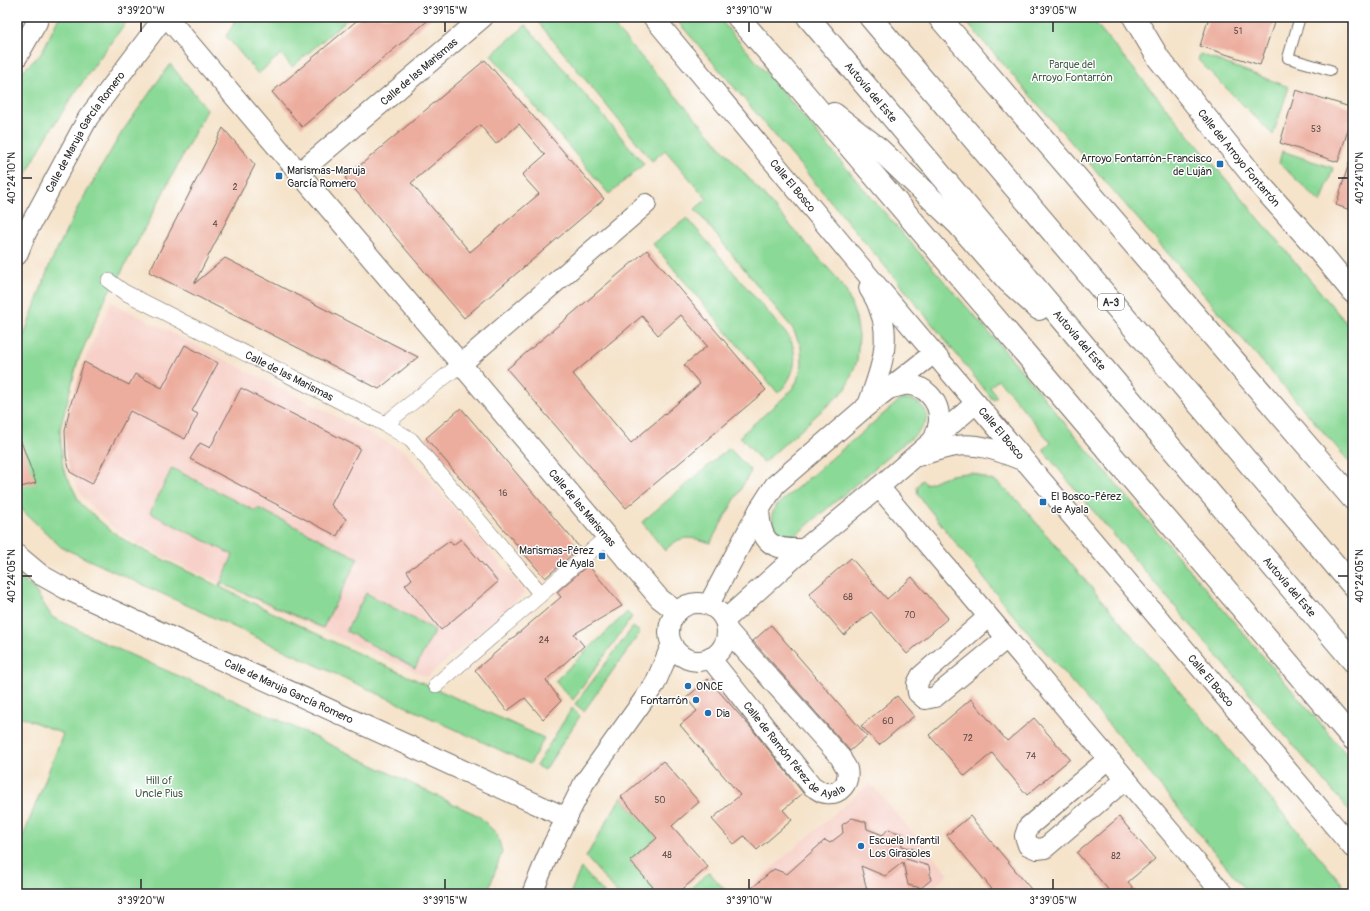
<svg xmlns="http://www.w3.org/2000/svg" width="1370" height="911" viewBox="0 0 1370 911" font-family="Pangolin,sans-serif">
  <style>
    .built { fill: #f7d1c9 }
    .green { fill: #8bd997; stroke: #5b8261 }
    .building { fill: #ecad9e; fill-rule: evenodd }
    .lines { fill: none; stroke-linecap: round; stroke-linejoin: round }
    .service-casing { stroke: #726b63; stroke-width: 12 }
    .pedestrian-casing { stroke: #726b63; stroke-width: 16 }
    .minor-casing { stroke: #726b63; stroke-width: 22 }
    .tertiary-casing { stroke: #726b63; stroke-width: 24 }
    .motorway-casing { stroke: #726b63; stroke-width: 24 }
    .service { stroke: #fff; stroke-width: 10 }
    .pedestrian { stroke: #fff; stroke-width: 15 }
    .minor { stroke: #fff; stroke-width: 20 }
    .tertiary { stroke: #fff; stroke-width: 22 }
    .motorway { stroke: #fff; stroke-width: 22 }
    .ticks { fill: none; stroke: #2b2b2b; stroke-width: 1.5 }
    .poi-dot { fill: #1f6fb2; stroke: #fff; stroke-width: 1.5 }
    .labels { text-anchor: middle; stroke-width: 3; stroke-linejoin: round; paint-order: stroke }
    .number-label { font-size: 9px; fill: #5b4c48 }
    .shield { fill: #fff; stroke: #6b6b6b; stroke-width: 1 }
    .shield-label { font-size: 10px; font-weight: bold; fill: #2b2b2b }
    .park-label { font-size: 11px; fill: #485f4b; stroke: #fff }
    .street-label { font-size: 11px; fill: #2b2b2b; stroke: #fff }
    .poi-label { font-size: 11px; fill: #2b2b2b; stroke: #fff; text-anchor: start }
    .neatline { fill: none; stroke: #2b2b2b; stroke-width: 1.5 }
    .ticks-label { font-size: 10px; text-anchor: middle; fill: #2b2b2b }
  </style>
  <rect width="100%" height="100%" fill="#fff"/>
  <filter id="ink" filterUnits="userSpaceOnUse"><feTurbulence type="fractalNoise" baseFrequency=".025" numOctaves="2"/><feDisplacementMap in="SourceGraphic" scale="8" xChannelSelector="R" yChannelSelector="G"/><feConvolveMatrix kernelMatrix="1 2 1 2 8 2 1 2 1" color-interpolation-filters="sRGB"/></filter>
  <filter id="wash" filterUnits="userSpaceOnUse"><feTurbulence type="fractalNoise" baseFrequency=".012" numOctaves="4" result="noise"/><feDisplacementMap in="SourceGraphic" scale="16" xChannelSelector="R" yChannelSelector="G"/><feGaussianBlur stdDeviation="0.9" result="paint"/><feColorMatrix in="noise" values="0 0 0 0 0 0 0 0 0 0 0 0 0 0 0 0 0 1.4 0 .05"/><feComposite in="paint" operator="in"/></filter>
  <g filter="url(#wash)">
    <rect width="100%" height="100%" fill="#f5e3ca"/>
    <path class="built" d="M111,302L406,452L525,593L427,677L295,618L165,557L138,544L109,524L84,498L76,485L69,469L66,456L65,431L70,406L84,362Z
      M870,783L949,874L926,894H741Z"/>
    <path class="green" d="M59,17H130C105,50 80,84 58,119C42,143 29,168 17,194V76L41,54Z
      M236,17H350L292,67L281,54L258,74L226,36L232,27Z
      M534,17H606L835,276L847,293L856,318L859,336L857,361L846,389L763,463L740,436L790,392L797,381L802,364L801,347L793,329L695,209L707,199L665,150L652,161Z
      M674,17H718L781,90L857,181L1012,359L1073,433L1353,762V815L1078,493L1043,450L1051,443L1008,390L998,380L990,387L997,397L993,400C955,353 918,305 879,259C811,178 743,97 674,17Z
      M962,17H1094L1097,25L1353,331V466Z
      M526,25L644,164L609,194L491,55Z
      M1200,54L1289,87L1273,135L1198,60Z
      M170,64L207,109L120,275L108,293L78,360L60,429L63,468L80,503L110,530L129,543L218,586L222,580L233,555L150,513L172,468L255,511L258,508L358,558L323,628L221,583L220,587L344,647L544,738L530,764L61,547L23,511L17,498V355L20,346L50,264L78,207L122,132Z
      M1282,151L1333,168L1321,203L1279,163Z
      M687,218L789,337C791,341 794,347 794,352C797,367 789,383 778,393L653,244Z
      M910,399C920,403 931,411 925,423C920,434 905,442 896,450C863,478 829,507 796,535C778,538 774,531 772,514L777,505L900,400Z
      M729,448L751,471L710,543C691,536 678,535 665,551L642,522Z
      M973,473L998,483L1017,500L1351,894H1249L1123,741L1009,610L918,495L917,487L922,480L926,484C933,483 937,479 944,477C954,474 963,473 973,473Z
      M17,576L34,589L52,617L113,647L281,721L479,816L497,834L502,852L487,894H17V852L63,734L17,715Z
      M366,593L435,630L415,668L346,631Z
      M627,612L632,617L573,700L555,681Z
      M633,627L640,632L639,634L584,711L575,704Z
      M572,708L580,716L545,770L536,766Z
      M621,797L657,838L630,861L659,894H618L586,857Z
      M581,868L605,894H570Z
      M709,872L725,890L721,894H684Z"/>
    <g id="blocks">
      <path class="building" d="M361,17H432L302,127L272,92Z
        M1209,17H1276L1260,65L1200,46Z
        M485,60L604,199L464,318L345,178ZM519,124L545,155L522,175L539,194L470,252L411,183L480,125L496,144Z
        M1296,90L1353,108V114L1338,162L1280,143Z
        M223,128L255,165L194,284L225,258L418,357L379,389L149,272Z
        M1350,160L1353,161V211L1336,205Z
        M647,250L766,390L626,508L507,369ZM681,315L707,346L684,365L700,384L631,443L573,374L642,316L658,335Z
        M185,345L218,363L192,411L198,414L185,439L130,411L92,484L70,472L66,456L65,431L70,406L84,362L129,385L135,374L162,388Z
        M241,388L360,448L331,505L346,519L337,536L190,459L200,443L210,448Z
        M461,408L580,548L545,578L426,438Z
        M17,436H19L36,483L17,488Z
        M461,539L498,582L441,630L405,585L412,579L407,571L450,541L453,545Z
        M851,558L887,599L912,577L948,618L907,654L871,612L844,635L809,594Z
        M588,565L622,606L574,634L584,646L546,680L561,701L543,719L525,698L507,711L475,670L561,597L557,592Z
        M771,625L867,736L850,751L753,641Z
        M708,679L752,729L803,793L783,810L792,820L757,850L744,836L734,844L712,819L740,795L680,725L697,711L686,698Z
        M897,696L914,716L879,745L861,726Z
        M971,699L1007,741L1034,718L1070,759L1027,795L992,753L965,776L929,735Z
        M663,761L699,802L672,826L708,867L677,894H659L630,861L657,838L621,797Z
        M970,816L1035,894H996L947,835Z
        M1119,817L1155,859L1128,882L1138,894H1112L1077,853Z
        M852,818L866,822L867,829L883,835L888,829L901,834L902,846L918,850L906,859L929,866L931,880L921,888L908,885L903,862L885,876L861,866L868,894H745L774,869L787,874L825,840L830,843L843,833L842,825Z"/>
    </g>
  </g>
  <g filter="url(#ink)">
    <use href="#blocks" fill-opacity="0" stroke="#726b63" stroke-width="1"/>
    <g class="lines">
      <defs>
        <path id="service" d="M1300,17L1288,58L1330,70"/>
        <g id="pedestrian">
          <path id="s1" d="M109,281L124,292L385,424L461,364"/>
          <path d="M385,424L411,440L541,594"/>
          <path d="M436,685L607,537"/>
        </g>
        <g id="minor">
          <path id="s2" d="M167,17L659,598L677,612"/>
          <path id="s3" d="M653,17L855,260L1353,848"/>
          <path d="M17,57L37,22L38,17"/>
          <path id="s4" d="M299,173L483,17"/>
          <path id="s5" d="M17,255L26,233L88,118L164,17"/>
          <path d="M461,364L646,204"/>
          <path d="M888,389C893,388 899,386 904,385C924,383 940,401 939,420C939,426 936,433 934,439"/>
          <path d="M868,405C879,375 893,340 879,308C877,301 873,295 869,288"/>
          <path d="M918,456C929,453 940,449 951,447C976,441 1002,452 1024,461"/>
          <path d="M879,487L1223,894"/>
          <path d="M759,510C761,544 771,550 804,549"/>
          <path id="s6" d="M17,555L41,575L66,589L567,818"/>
          <circle cx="698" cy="632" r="29"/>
          <path d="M709,604L759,510L775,485L868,405L934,353"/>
          <path d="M988,617L921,676L917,684L918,693L925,699L935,697L1007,638"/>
          <path d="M725,620L804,549L879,487L976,403"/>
          <path id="s7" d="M710,658L812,786C816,788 821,793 826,793C840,795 850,783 847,769C846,766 842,762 841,758L728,631"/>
          <path d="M1108,759L1028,827L1025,836L1028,845L1037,849L1045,848L1126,779"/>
          <path d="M532,894L547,857L584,783L655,684L672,644"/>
        </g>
        <g id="tertiary">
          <path id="s8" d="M1134,17L1159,59L1257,181L1314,245L1353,292"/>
        </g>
        <g id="motorway">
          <path d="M738,17L798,86L1353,739"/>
          <path id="s9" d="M808,17L1105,370L1353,661"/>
          <path d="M870,17L1353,586"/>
          <path d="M939,17L1353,499"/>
          <path d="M834,114L879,149L958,224L1008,281L1039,309"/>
        </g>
      </defs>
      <use href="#service" class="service-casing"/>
      <use href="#pedestrian" class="pedestrian-casing"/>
      <use href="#minor" class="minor-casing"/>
      <use href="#tertiary" class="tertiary-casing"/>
      <use href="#motorway" class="motorway-casing"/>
      <use href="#service" class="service"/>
      <use href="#pedestrian" class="pedestrian"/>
      <use href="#minor" class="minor"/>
      <use href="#tertiary" class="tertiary"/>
      <use href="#motorway" class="motorway"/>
    </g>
  </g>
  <path class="ticks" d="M141,22V32M445,22V32M749,22V32M1053,22V32M22,178H32M1338,178H1348M22,576H32M1338,576H1348M141,879V889M445,879V889M749,879V889M1053,879V889"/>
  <g class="poi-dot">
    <rect x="1216" y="160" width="8" height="8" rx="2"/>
    <rect x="275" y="172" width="8" height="8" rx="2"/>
    <rect x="1039" y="498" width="8" height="8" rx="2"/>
    <rect x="598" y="552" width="8" height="8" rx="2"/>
    <circle cx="688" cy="686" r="4"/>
    <circle cx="696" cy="700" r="4"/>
    <circle cx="708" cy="713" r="4"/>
    <circle cx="861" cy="846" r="4"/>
  </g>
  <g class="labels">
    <g class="number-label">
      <text x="1238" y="34">51</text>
      <text x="1316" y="132">53</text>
      <text x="235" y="190">2</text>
      <text x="215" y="227">4</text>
      <text x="503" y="496">16</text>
      <text x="848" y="600">68</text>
      <text x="910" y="618">70</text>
      <text x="544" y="643">24</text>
      <text x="888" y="724">60</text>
      <text x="968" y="741">72</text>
      <text x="1031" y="759">74</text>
      <text x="660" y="803">50</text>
      <text x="667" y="858">48</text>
      <text x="1116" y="859">82</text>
    </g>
    <rect class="shield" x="1098" y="294" width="26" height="16" rx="3"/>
    <g class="shield-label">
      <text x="1111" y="306">A-3</text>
    </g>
    <g class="park-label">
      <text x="1072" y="68">Parque del<tspan x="1072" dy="13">Arroyo Fontarrón</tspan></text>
      <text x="159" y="784">Hill of<tspan x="159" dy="13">Uncle Pius</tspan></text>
    </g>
    <g class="street-label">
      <text dy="4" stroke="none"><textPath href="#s4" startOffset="157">Calle de las Marismas</textPath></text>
      <text dy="4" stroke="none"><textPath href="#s9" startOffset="98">Autovía del Este</textPath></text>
      <text dy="4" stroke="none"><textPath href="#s5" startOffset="141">Calle de Maruja García Romero</textPath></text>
      <text dy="4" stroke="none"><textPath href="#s8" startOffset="176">Calle del Arroyo Fontarrón</textPath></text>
      <text dy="4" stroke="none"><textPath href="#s3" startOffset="219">Calle El Bosco</textPath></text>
      <text dy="4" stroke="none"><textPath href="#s9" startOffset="422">Autovía del Este</textPath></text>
      <text dy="4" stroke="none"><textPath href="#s1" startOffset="204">Calle de las Marismas</textPath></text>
      <text dy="4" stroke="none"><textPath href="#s3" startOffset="543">Calle El Bosco</textPath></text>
      <text dy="4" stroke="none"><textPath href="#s2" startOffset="643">Calle de las Marismas</textPath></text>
      <text dy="4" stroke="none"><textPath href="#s9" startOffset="746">Autovía del Este</textPath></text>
      <text dy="4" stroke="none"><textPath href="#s3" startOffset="867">Calle El Bosco</textPath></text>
      <text dy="4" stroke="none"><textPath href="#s6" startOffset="305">Calle de Maruja García Romero</textPath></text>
      <text dy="4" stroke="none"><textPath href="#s7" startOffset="128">Calle de Ramón Pérez de Ayala</textPath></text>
    </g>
    <g class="poi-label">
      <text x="1212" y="162" text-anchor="end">Arroyo Fontarrón-Francisco<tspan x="1212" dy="13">de Luján</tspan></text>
      <text x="287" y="174">Marismas-Maruja<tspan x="287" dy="13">García Romero</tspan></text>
      <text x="1051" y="500">El Bosco-Pérez<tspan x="1051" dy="13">de Ayala</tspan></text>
      <text x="594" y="554" text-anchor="end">Marismas-Pérez<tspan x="594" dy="13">de Ayala</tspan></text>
      <text x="696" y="690">ONCE</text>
      <text x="688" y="704" text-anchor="end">Fontarrón</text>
      <text x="716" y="717">Dia</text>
      <text x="869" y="844">Escuela Infantil<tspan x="869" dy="13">Los Girasoles</tspan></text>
    </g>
  </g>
  <rect width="1370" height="911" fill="none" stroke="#fff" stroke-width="44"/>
  <rect x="22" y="22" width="1326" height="867" class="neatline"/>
  <g class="ticks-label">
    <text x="141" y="14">3°39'20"W</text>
    <text x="445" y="14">3°39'15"W</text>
    <text x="749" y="14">3°39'10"W</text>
    <text x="1053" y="14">3°39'05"W</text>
    <text transform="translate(11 178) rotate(-90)" y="4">40°24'10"N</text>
    <text transform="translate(1359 178) rotate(-90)" y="4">40°24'10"N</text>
    <text transform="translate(11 576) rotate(-90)" y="4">40°24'05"N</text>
    <text transform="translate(1359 576) rotate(-90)" y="4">40°24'05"N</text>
    <text x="141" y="904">3°39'20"W</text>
    <text x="445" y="904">3°39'15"W</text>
    <text x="749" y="904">3°39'10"W</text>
    <text x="1053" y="904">3°39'05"W</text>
  </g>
</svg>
